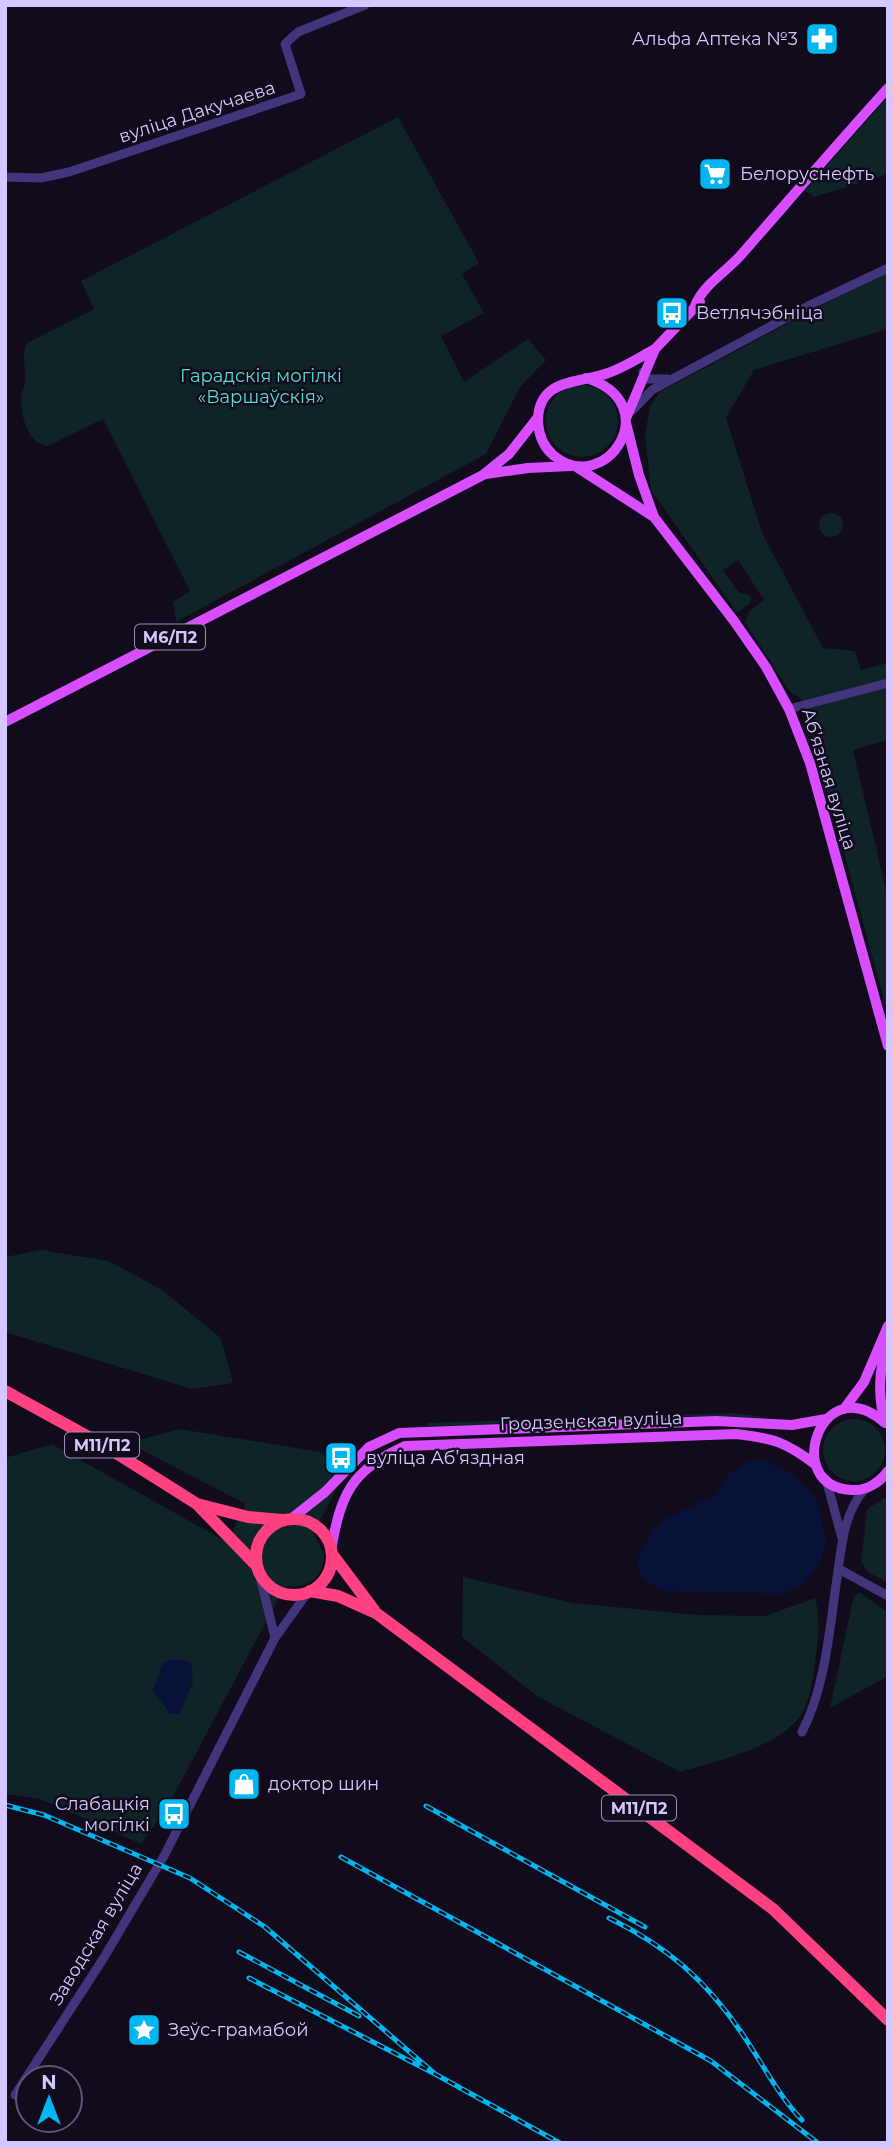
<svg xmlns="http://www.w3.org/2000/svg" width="893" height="2148" viewBox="0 0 893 2148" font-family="Montserrat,sans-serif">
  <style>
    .green { fill: #0e2426 }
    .water { fill: #081239 }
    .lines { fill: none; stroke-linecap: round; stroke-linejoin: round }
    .minor { stroke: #42357c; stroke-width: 9 }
    .major { stroke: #d74dff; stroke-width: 10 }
    .highway { stroke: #ff4181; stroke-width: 12 }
    .rail-casing { stroke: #00b6f1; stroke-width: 5 }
    .rail { stroke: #110b1c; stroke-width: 2.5; stroke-dasharray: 8; stroke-linecap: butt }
    .labels { text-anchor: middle; stroke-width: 5; stroke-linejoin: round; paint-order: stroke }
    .shield { fill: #110b1c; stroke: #9a8ebb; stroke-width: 2 }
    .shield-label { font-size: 16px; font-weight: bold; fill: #d5c6ff }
    .poi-label { font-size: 18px; fill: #d5c6ff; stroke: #110b1c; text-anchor: start }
    .street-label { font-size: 18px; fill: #d5c6ff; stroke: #110b1c }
    .park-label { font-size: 18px; fill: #52dfd0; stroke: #110b1c }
  </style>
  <rect width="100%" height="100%" fill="#110b1c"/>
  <path class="green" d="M888,97V174L814,197L805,190Z
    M398,117L479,263L462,274L484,313L441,336L464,382L528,339L546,360L520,387L486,454L176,622L173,602L190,591L103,419L48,446C28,445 20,414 21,397C22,392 25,386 25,381C27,366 20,358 27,343L94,309L81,281Z
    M887,270L888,329L754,370L726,418L763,535L823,648L855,651L861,670L888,663V740L853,750L888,898V1014L817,754L804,726L810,714L800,698L790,692L745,622L749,611L764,600L738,560L723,570L739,593L748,594L751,598L750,603L737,613L651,490L645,435L650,406L660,392Z
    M546 421a36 36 0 1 1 72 0a36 36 0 1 1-72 0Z
    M819 525a12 12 0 1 1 24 0a12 12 0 1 1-24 0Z
    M41,1250L109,1261L162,1290L221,1338L233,1383L192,1389L5,1332V1257Z
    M735,1413L772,1418L666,1416L533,1424L426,1426L428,1423Z
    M823 1450a31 31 0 1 1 62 0a31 31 0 1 1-62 0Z
    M180,1429L321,1452L339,1470L340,1483L313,1533L324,1553C325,1577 307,1589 285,1586L167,1808L141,1844L40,1799L5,1794V1458L52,1444L227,1542L246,1504L128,1443Z
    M888,1496V1583L868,1572L861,1562L867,1509Z
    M463,1577L573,1603L698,1615L765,1616L815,1598C821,1620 818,1640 815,1662C813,1679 811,1695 804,1710C786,1746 715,1762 680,1772L537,1696L462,1637Z
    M860,1593L888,1612V1676L830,1708L854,1595Z"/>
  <path class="water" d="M761,1459L792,1474L817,1498L826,1542L822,1559L804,1584L782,1594L664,1591L642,1578L637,1566L640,1551L659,1522L715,1495L728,1474L746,1462Z
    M172,1659L191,1662L193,1682L180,1714H170L153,1691L163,1663Z"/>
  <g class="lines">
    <path class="minor" d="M5,177L41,178L69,172L301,94L285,44L298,32L365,5
      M643,372L646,379H667
      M633,410L652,390L810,305L888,268
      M789,709L888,683
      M826,1479L842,1538
      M839,1569L888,1596
      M259,1572L275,1638
      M802,1732C825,1687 829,1634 836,1585C841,1553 842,1514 865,1489
      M15,2095L103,1959L164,1856L275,1638L308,1592"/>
    <path class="major" d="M695,306C703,285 726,272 741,255C790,199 838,143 888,88
      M586,378C668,403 606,499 553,455C544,447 539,435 538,423C537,377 579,384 608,373C625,367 640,357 655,349
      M627,416L655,349L700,302
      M626,423L639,475L654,517L734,621L766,667L789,709L810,763L888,1046
      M575,466L654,517
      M486,474L528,468L571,466
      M5,722L483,475L509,454L538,417
      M844,1409L864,1382L888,1326
      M885,1423C822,1366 780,1487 852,1490C867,1491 880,1482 888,1471
      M885,1423C877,1393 880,1372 886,1342
      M291,1519L325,1492L369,1447L399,1433L716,1421L792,1425L826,1419
      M331,1550C341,1494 351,1470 405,1446L736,1434C773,1438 786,1442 816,1465"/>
    <path class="highway" d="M5,1391L105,1446L197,1504L257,1566
      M197,1504L248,1517L282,1520
      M256 1557a38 38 0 1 1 76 0a38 38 0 1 1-76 0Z
      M332,1554L374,1610
      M310,1591L338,1596L376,1613L773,1909L888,2020"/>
    <defs>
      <path id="rail" d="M5,1805L44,1815L190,1878L265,1927L435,2074
        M426,1806L645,1927
        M341,1857L711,2061L818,2143
        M609,1918C666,1946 705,1979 741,2032C762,2062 777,2094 802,2120
        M239,1952L359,2016
        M249,1978L435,2074L560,2143"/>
    </defs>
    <use href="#rail" class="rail-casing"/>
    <use href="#rail" class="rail"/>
  </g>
  <defs>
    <symbol id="pharmacy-square" viewBox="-11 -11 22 22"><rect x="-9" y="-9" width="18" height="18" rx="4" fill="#00b6f1" stroke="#110b1c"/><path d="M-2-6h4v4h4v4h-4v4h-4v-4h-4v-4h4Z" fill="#fff"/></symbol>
    <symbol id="supermarket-square" viewBox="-11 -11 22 22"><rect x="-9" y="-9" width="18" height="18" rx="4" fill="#00b6f1" stroke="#110b1c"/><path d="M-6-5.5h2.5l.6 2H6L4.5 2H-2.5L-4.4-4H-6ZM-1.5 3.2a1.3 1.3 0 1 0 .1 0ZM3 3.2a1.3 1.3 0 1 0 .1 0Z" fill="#fff"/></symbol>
    <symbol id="bus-square" viewBox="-11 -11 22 22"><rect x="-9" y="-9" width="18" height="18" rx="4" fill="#00b6f1" stroke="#110b1c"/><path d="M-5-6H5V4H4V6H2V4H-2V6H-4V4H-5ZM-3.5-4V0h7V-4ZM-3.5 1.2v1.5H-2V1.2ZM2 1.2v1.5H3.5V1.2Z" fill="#fff"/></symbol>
    <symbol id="shop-square" viewBox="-11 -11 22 22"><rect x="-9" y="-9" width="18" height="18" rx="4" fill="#00b6f1" stroke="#110b1c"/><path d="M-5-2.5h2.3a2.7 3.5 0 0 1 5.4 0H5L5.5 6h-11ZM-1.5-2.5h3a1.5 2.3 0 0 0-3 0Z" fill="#fff"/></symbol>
    <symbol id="sight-square" viewBox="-11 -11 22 22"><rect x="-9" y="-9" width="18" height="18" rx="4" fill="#00b6f1" stroke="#110b1c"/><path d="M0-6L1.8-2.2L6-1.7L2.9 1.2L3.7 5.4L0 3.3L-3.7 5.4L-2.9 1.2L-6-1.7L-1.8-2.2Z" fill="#fff"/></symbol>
  </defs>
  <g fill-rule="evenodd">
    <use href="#pharmacy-square" x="803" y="20" width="38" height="38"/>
    <use href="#supermarket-square" x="696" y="155" width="38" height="38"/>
    <use href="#bus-square" x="653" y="294" width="38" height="38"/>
    <use href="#bus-square" x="322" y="1439" width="38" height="38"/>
    <use href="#shop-square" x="225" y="1765" width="38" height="38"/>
    <use href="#bus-square" x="155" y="1795" width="38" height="38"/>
    <use href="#sight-square" x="125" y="2011" width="38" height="38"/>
  </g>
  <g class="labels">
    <g class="shield">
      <rect x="135" y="624.5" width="70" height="25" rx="5"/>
      <rect x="65" y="1432.5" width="74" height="25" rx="5"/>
      <rect x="602" y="1795.5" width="74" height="25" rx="5"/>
    </g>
    <g class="shield-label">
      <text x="170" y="643">М6/П2</text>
      <text x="102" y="1451">М11/П2</text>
      <text x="639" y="1814">М11/П2</text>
    </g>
    <g class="poi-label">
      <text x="798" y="45" text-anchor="end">Альфа Аптека №3</text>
      <text x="740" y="180">Белоруснефть</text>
      <text x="696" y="319">Ветлячэбніца</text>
      <text x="366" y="1464">вуліца Абʼяздная</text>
      <text x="268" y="1790">доктор шин</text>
      <text x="150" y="1810" text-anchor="end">Слабацкія<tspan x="150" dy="21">могілкі</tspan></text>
      <text x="168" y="2036">Зеўс-грамабой</text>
    </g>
    <g class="street-label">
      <text transform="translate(197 112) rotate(-18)" y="6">вуліца Дакучаева</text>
      <text transform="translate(829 779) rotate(73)" y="6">Абʼязная вуліца</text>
      <text transform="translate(591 1421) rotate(-2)" y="6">Гродзенская вуліца</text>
      <text transform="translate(96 1934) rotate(-59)" y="6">Заводская вуліца</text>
    </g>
    <g class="park-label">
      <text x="261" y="382">Гарадскія могілкі<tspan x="261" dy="21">«Варшаўскія»</tspan></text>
    </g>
  </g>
  <rect width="893" height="2148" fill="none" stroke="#d5c6ff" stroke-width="14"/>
  <g transform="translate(49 2099)"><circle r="33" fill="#110b1c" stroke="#5f5677" stroke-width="2"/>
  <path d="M0-5L12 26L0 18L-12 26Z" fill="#00b6f1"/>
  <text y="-10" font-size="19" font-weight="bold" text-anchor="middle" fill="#d5c6ff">N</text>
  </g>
</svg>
